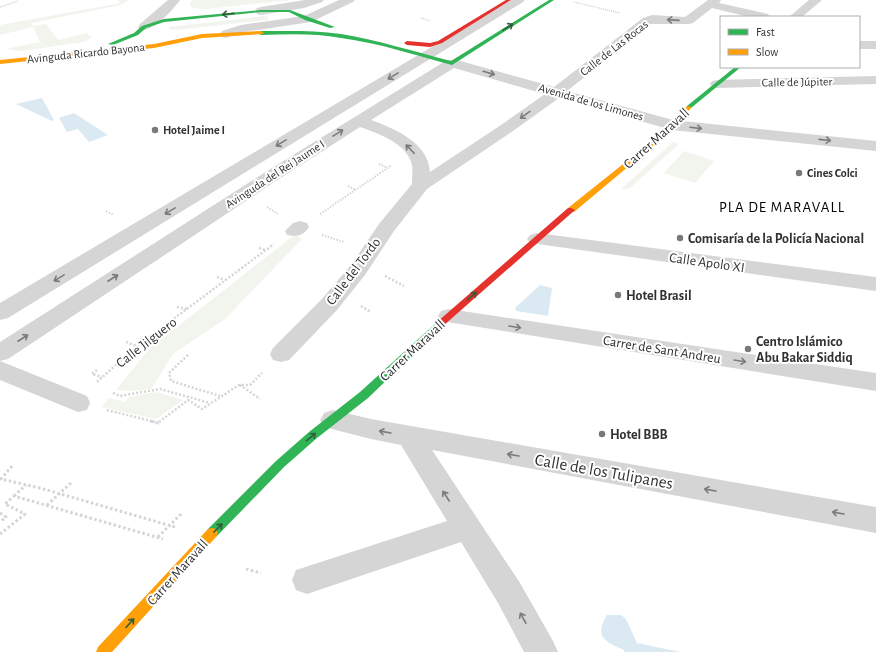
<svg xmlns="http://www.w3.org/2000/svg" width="876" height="652" viewBox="0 0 876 652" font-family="'Alegreya Sans',sans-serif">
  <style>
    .green { fill: #f2f5ed }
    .water { fill: #dbe9f2 }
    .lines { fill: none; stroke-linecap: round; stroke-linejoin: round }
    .path-far3 { stroke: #d5d5d5; stroke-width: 1.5; stroke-dasharray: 1 1; stroke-linecap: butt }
    .path-far2 { stroke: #d5d5d5; stroke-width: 2; stroke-dasharray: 1.5 1.5; stroke-linecap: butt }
    .path-far1 { stroke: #d5d5d5; stroke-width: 2.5; stroke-dasharray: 2 2; stroke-linecap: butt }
    .path { stroke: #d5d5d5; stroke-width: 3; stroke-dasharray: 2.5 2.5; stroke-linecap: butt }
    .street { fill: #d5d5d5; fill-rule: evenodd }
    .fast { fill: #30b455; fill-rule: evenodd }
    .slow { fill: #ff9f0a; fill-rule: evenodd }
    .jam { fill: #e5322d; fill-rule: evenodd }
    .oneway { stroke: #315f3e }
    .oneway2 { stroke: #7b7b7b }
    .poi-dot { fill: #797979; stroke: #fff; stroke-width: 1.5 }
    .labels { text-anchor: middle; stroke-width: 4; stroke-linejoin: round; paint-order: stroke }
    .far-street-label { font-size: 12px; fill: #313131; stroke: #fff }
    .far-poi-label { font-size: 12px; font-weight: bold; fill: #313131; stroke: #fff; text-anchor: start }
    .street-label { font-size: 14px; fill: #313131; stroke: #fff }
    .poi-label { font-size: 14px; font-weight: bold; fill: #313131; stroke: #fff; text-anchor: start }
    .neighbourhood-label { font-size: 15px; letter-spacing: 1px; fill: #000; stroke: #fff }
    .near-street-label { font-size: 17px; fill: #313131; stroke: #fff }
  </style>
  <rect width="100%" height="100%" fill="#fff"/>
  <path class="green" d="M117,0H129L121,5L31,23L33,26L46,24L58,40L87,33L91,38L84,42L21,51L5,49L40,42L33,27L0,35V25L121,3Z
    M192,0H291L206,9L193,8L190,4Z
    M264,16L268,17V20L174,30L169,29V27Z
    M673,142L679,144L629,189H621Z
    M684,151L714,161L695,183L664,173Z
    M298,232L302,233L298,237L302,239L225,319L173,354L151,389L132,391L116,390L149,349Z
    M157,392L183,400L156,419L102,407L109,398L125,402L129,397Z"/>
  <path class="water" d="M42,98L54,120L52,121L16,104Z
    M74,113L108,135L89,142L78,129L67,132L59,118Z
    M540,285L552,288L548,316L516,311L515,308Z
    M607,615H621L626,619L637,643L680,652H624V650C604,641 594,637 607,615Z"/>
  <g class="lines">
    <path class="path-far3" d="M574,2L620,13
      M0,7L19,1
      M421,18L430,21"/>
    <path class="path-far2" d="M379,164L388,168
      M348,186L356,190
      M267,207L278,214
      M106,211L114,215
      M320,214L392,165
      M322,235L344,242"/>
    <path class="path-far1" d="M259,248L265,250
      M385,276L404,286
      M217,277L225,280
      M361,306L371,312
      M177,307L187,309
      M126,342L137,346
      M188,355L169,373L171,381L220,396
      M97,370L92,374L102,377
      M97,382L137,346L274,244
      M240,385L260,399
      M113,393L120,396L160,389L210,403
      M107,410L155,422
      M159,422L188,400L202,409L239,385H250L262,373"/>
    <path class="path" d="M151,421L158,423L160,421
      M12,466L1,479L40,488L175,527
      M14,496L26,485
      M47,505L72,482
      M0,513L6,517L0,522
      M0,534L25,514L5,504L14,496L163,539
      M158,537L181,514
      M246,569L261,573"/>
    <path class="street" d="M168,0H180C173,10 152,33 140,30L138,27L140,24Z
      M305,0H324L322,2L304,8L261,15L257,14L255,11L257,8L261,7Z
      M339,0H355L353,2L311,22L243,32L226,38L222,37L220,34L222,31L241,25L304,16Z
      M511,0H525L523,2L8,318L0,320V303Z
      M708,0H721L719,3L768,14L770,17H749L712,8L693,23L689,24H651L567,91L673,120L876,141V151L672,130L559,98L513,131L427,189L394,231L365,275L337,310L289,360L281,362L273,360L270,354L273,348L321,300L351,265L379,224L412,184C412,178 413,171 412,165C407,143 379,134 360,127L276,181L8,359L0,361V342L264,173L447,60H457L554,87L643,18L652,15L685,17ZM454,68L545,94L501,125L430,172C428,142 395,129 371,120Z
      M809,0H822L802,17H789Z
      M859,41H876V49H859Z
      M876,76V84L717,88L712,87L710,84L712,81L717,80Z
      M300,221L307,223L309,227C304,235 297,237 287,235L285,231L293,223Z
      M537,233L876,277V291L530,243L527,239L530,235Z
      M449,309L876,373V391L441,321L438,316L441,311Z
      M0,361L87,396L90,403L87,410L78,412L0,380Z
      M333,410L371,419L876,507V533L432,450L520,583L553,641L558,652H524L498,603L461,542L307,594L296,590L292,580L296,570L447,521L401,445L371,439L324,427L320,420L324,413Z"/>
    <path class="fast" d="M549,0H554L452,65C415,55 379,43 341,38C315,33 288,34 261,35L258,33L261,31C288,31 314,30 341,34C378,40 415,52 451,61Z
      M261,10H290L335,27L330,28L305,20L289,12H261L164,22L146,28L138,35L113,45L108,44L134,33L142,26L164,19Z
      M735,67H741L691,108H687V106Z
      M440,321L443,322L444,324L443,326L368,398L317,438L284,467L216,537L212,538L208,537L206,533L208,529L276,461L309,432L360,392L437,322Z"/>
    <path class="slow" d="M261,31L264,33L263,34L202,38L154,48L0,64V60L154,44L202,34Z
      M687,106L692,107L666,135L574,212H568V208L662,133Z
      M212,528L216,529L218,533L216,537L112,652H96L98,647L208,529Z"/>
    <path class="jam" d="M506,0H511L442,43L430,47L407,45L404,43L407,41L430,43L438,41Z
      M568,208H571L575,210L443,326H437L436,324L437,322Z"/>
  </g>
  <defs><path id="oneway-shaft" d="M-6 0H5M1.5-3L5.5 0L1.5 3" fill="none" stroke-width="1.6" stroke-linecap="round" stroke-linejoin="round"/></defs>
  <g class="oneway">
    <use href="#oneway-shaft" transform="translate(228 14) rotate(174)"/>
    <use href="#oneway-shaft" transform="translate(508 27) rotate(-32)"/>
    <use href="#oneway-shaft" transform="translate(472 296) rotate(-41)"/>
    <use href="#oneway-shaft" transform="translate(311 437) rotate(-40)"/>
    <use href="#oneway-shaft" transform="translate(218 528) rotate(-45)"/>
    <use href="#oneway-shaft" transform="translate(130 623) rotate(-48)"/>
  </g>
  <g class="oneway2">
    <use href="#oneway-shaft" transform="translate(673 20) rotate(-176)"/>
    <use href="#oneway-shaft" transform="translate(489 73) rotate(16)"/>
    <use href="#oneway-shaft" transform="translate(393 76) rotate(149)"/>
    <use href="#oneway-shaft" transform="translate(525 115) rotate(144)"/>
    <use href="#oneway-shaft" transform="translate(696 128) rotate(7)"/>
    <use href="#oneway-shaft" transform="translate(338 133) rotate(-32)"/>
    <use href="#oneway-shaft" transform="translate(825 140) rotate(6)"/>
    <use href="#oneway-shaft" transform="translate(281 143) rotate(149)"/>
    <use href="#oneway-shaft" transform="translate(410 149) rotate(-134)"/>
    <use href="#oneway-shaft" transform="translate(170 211) rotate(149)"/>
    <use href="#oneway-shaft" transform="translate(59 278) rotate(149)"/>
    <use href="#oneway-shaft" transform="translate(113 278) rotate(-33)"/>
    <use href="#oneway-shaft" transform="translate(515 327) rotate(9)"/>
    <use href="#oneway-shaft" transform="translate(23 338) rotate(-33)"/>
    <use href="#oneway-shaft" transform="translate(740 361) rotate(9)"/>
    <use href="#oneway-shaft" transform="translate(385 432) rotate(-170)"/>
    <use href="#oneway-shaft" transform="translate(513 455) rotate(-170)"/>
    <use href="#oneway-shaft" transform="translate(710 490) rotate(-170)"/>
    <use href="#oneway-shaft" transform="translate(446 496) rotate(-123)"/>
    <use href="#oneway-shaft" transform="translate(838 513) rotate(-170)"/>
    <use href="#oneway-shaft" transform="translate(523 618) rotate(-119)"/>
  </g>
  <g class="poi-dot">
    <circle cx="155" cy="130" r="4"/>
    <circle cx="799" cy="173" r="4"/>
    <circle cx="680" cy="238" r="4"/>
    <circle cx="618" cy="295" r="4"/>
    <circle cx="748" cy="349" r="4"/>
    <circle cx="602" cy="434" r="4"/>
  </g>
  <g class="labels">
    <g class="far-street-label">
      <text transform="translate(614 48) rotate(-38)" y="4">Calle de Las Rocas</text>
      <text transform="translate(86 53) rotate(-6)" y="4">Avinguda Ricardo Bayona</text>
      <text transform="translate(797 82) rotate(-1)" y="4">Calle de Júpiter</text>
      <text transform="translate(591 102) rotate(16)" y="4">Avenida de los Limones</text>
      <text transform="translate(275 174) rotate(-33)" y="4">Avinguda del Rei Jaume I</text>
    </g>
    <g class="far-poi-label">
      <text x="163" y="134">Hotel Jaime I</text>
      <text x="807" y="177">Cines Colci</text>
    </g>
    <g class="street-label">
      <text transform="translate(656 138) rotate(-42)" y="5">Carrer Maravall</text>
      <text transform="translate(707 262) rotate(8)" y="5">Calle Apolo XI</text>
      <text transform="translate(353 271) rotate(-53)" y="5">Calle del Tordo</text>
      <text transform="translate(146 342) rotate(-38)" y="5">Calle Jilguero</text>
      <text transform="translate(662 349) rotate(9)" y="5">Carrer de Sant Andreu</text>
      <text transform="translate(412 350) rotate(-43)" y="5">Carrer Maravall</text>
      <text transform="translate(177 572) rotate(-48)" y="5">Carrer Maravall</text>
    </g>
    <g class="poi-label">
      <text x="688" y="243">Comisaría de la Policía Nacional</text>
      <text x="626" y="300">Hotel Brasil</text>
      <text x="756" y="346">Centro Islámico<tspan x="756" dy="16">Abu Bakar Siddiq</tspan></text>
      <text x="610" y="439">Hotel BBB</text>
    </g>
    <g class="neighbourhood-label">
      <text x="782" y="212">PLA DE MARAVALL</text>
    </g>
    <g class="near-street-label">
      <text transform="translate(604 471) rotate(10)" y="6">Calle de los Tulipanes</text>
    </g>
  </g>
  <rect x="720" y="16" width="140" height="52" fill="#ffffff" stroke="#adadad"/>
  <rect x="728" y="29" width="20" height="6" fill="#30b455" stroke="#adadad"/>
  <text x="756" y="36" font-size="12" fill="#313131">Fast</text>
  <rect x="728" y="49" width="20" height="6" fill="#ff9f0a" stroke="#adadad"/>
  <text x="756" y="56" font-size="12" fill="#313131">Slow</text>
</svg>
